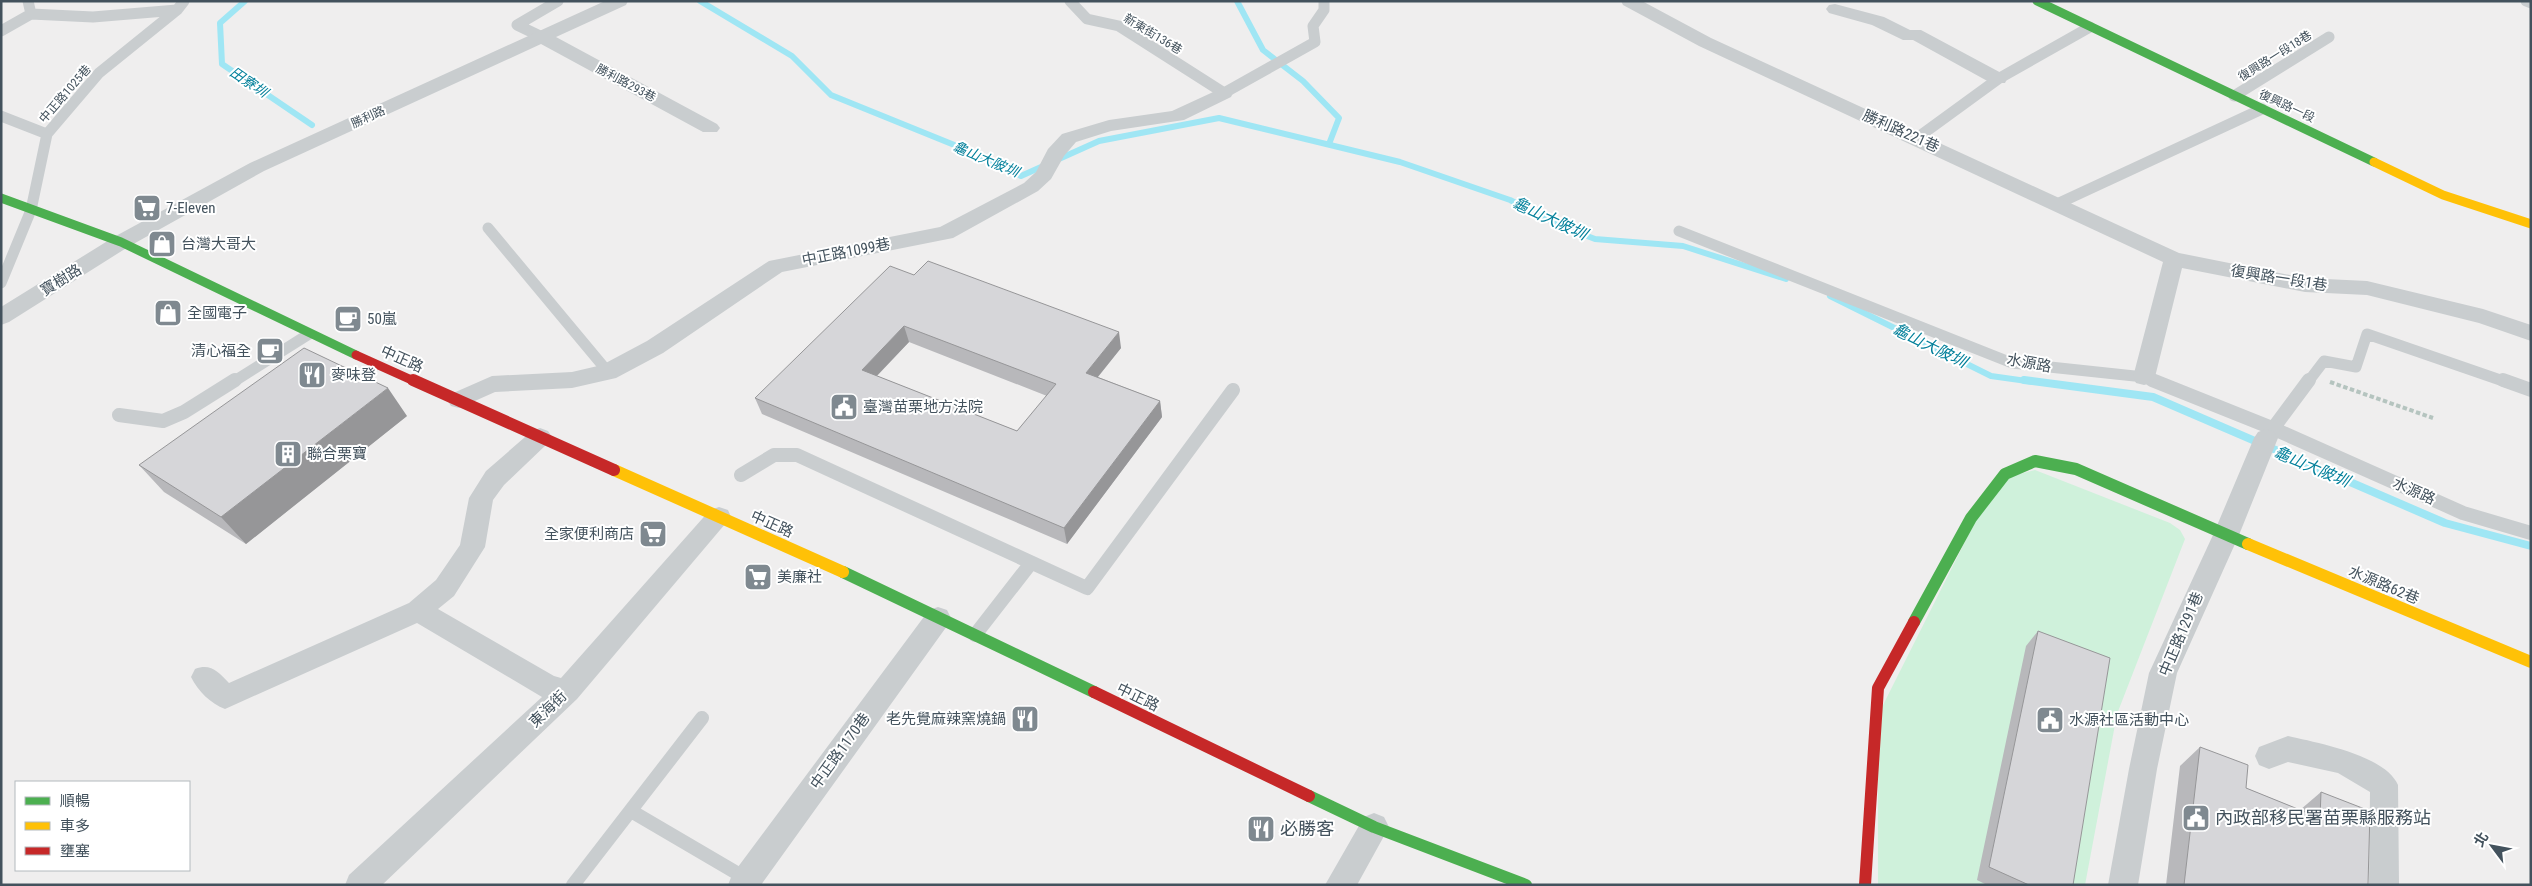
<svg xmlns="http://www.w3.org/2000/svg" width="2532" height="886" viewBox="0 0 2532 886" font-family="'Roboto Condensed','Noto Sans TC',sans-serif">
  <style>
    .green { fill: #cff1db }
    .lines { fill: none; stroke-linecap: round; stroke-linejoin: round }
    .stream-far1 { stroke: #9fe6f4; stroke-width: 6 }
    .stream { stroke: #9fe6f4; stroke-width: 8 }
    .path { stroke: #b5c4bf; stroke-width: 4; stroke-dasharray: 4.5 2.5; stroke-linecap: butt }
    .lane-far1 { stroke: #c9cdcf; stroke-width: 11 }
    .lane { stroke: #c9cdcf; stroke-width: 14 }
    .street { fill: #c9cdcf; fill-rule: evenodd }
    .fast-far1 { stroke: #4caf50; stroke-width: 9 }
    .fast { stroke: #4caf50; stroke-width: 12 }
    .slow-far1 { stroke: #ffc107; stroke-width: 9 }
    .slow { stroke: #ffc107; stroke-width: 12 }
    .jam-far1 { stroke: #c62828; stroke-width: 9 }
    .jam { stroke: #c62828; stroke-width: 12 }
    .wall { fill: #b8b8bb; fill-rule: evenodd }
    .shaded-wall { fill: #969698 }
    .building { fill: #d6d6d9; stroke: #969698; fill-rule: evenodd }
    .labels { text-anchor: middle; stroke-width: 4; stroke-linejoin: round; paint-order: stroke }
    .far-street-label { font-size: 12px; fill: #43525d; stroke: #fff }
    .far-water-label { font-size: 14px; font-style: italic; fill: #03809b; stroke: #fff }
    .street-label { font-size: 15px; fill: #43525d; stroke: #fff }
    .poi-label { font-size: 15px; fill: #43525d; stroke: #fff; text-anchor: start }
    .water-label { font-size: 16px; font-style: italic; fill: #03809b; stroke: #fff }
    .near-poi-label { font-size: 18px; fill: #43525d; stroke: #fff; text-anchor: start }
  </style>
  <rect width="100%" height="100%" fill="#efeeee"/>
  <path class="green" d="M2035,470L2170,523L2180,530L2185,539L2117,714L2085,885H1878V715L1996,480Z"/>
  <g class="lines">
    <path class="stream-far1" d="M245,1L220,23L222,64L312,125
      M700,1L792,56L831,95L979,155L1021,176L1099,141L1219,118L1400,162L1510,200L1561,226L1595,239L1683,246L1786,279
      M1237,1L1263,50L1303,81L1339,118L1329,144
      M1830,296L1991,376L2034,382"/>
    <path class="stream" d="M2024,380L2153,397L2445,523L2531,546"/>
    <path class="path" d="M2330,382L2433,418"/>
    <path class="lane-far1" d="M28,1L31,14
      M1070,1L1087,19L1119,26L1224,93L1315,42L1313,26L1324,10V1
      M2526,1L2531,3
      M31,14L93,17L177,10
      M1,31L31,14
      M542,37L517,25L558,1
      M2234,96L2329,37
      M1,116L47,134
      M1917,138L1998,79L2090,27
      M2057,204L2262,109
      M488,228L608,372
      M1679,231L2012,363L2144,377L2155,382
      M1,283L31,210L47,134L99,73L177,10L184,1
      M233,382L309,334
      M2308,382L2324,361L2356,367L2367,334L2506,382"/>
    <path class="lane" d="M2152,380L2272,428L2463,513L2531,533
      M2503,380L2531,390
      M119,415L163,421L184,412L235,380
      M2269,434L2309,380
      M741,475L774,455H797L1087,588L1233,390
      M975,635L1031,563
      M631,811L747,879
      M573,885L702,718"/>
    <path class="street" d="M605,1H628L626,5L556,37L717,124L720,128L717,132H703L541,44L264,171L128,247L9,322L1,325V307L114,237L250,163Z
      M1621,1H1642L1711,38L2179,253L2305,278L2367,281L2483,309L2531,325V341L2479,323L2367,295L2305,292L2182,268L2155,377L2152,383L2144,385L2136,383L2133,377L2163,262L1699,46L1623,5Z
      M1835,4L1884,17L1910,30H1921L2005,75L2007,79L2005,83H1991L1913,40H1903L1872,25L1829,13L1826,9L1829,5Z
      M1224,87L1231,89L1233,93L1231,97L1184,120L1111,131L1076,142L1064,156L1051,179L1038,191L953,238L782,272L663,353L616,378L572,388L495,392L459,408L451,406L447,400L451,394L492,376L572,372L602,365L647,341L769,261L940,227L1024,183L1036,172L1048,149L1062,134L1109,120L1172,111Z
      M540,428L548,431L552,437L548,443L504,485L493,500L485,547L454,596L438,609L554,676L561,678L710,510L719,507L728,510L731,517L577,699L382,885H345L349,875L542,697L417,623L225,709C211,704 198,691 191,677L195,669C211,663 218,672 229,683L409,603L436,580L460,545L469,498L486,471L532,431Z
      M2266,429L2274,432L2278,438L2239,535L2177,673L2157,769L2138,885H2108L2129,769L2149,673L2213,535L2254,438L2258,432Z
      M938,607L947,610L951,618L947,626L761,885H728L732,875L929,610Z
      M2288,736C2318,743 2385,755 2398,785L2399,885H2369L2370,792L2338,773L2288,762L2269,769L2259,765L2255,756L2259,747Z
      M1374,813L1384,817L1389,827L1357,885H1325L1364,817Z"/>
    <path class="fast-far1" d="M2037,1L2374,162
      M1,198L121,242L356,355"/>
    <path class="fast" d="M843,572L1094,692
      M1914,622L1971,518L2005,474L2035,461L2076,469L2248,544
      M1309,796L1374,827L1526,885"/>
    <path class="slow-far1" d="M2374,162L2443,195L2531,224"/>
    <path class="slow" d="M614,470L843,572
      M2248,544L2531,662"/>
    <path class="jam-far1" d="M356,355L416,382"/>
    <path class="jam" d="M413,380L614,470
      M1094,692L1309,796
      M1865,885L1878,688L1914,622"/>
  </g>
  <path class="wall" d="M914,275L1121,348L1098,377L1160,401L1162,417L1067,544L762,414L755,398ZM909,342L1047,396L1017,431L877,376Z
    M407,416L246,544L164,492L139,465Z
    M2038,631L2073,885H1987L1977,880L2026,646Z
    M2200,747L2246,788L2300,810L2321,792L2368,885H2166L2180,766Z"/>
  <path class="shaded-wall" d="M904,326L909,342L867,386L862,370Z
    M1119,332L1121,348L1088,389L1086,373Z
    M388,388L407,416L246,544L221,517Z
    M1160,401L1162,417L1067,544L1064,528Z"/>
  <path class="building" d="M928,261L1119,332L1086,373L1160,401L1064,528L755,398L890,266L914,275ZM904,326L1056,384L1017,431L862,370Z
    M304,348L388,388L221,517L139,465Z
    M2038,631L2110,658L2073,885H2029L1989,867Z
    M2200,747L2248,765L2246,788L2320,818L2321,792L2370,811L2368,885H2184Z"/>
  <defs>
    <symbol id="supermarket-square" viewBox="-11 -11 22 22"><rect x="-9" y="-9" width="18" height="18" rx="4" fill="#7f8990" stroke="#fff"/><path d="M-6-5.5h2.5l.6 2H6L4.5 2H-2.5L-4.4-4H-6ZM-1.5 3.2a1.3 1.3 0 1 0 .1 0ZM3 3.2a1.3 1.3 0 1 0 .1 0Z" fill="#fff"/></symbol>
    <symbol id="shop-square" viewBox="-11 -11 22 22"><rect x="-9" y="-9" width="18" height="18" rx="4" fill="#7f8990" stroke="#fff"/><path d="M-5-2.5h2.3a2.7 3.5 0 0 1 5.4 0H5L5.5 6h-11ZM-1.5-2.5h3a1.5 2.3 0 0 0-3 0Z" fill="#fff"/></symbol>
    <symbol id="cafe-square" viewBox="-11 -11 22 22"><rect x="-9" y="-9" width="18" height="18" rx="4" fill="#7f8990" stroke="#fff"/><path d="M-5.5-4.5H6V0H3Q3 3.5 0 3.5H-2.5Q-5.5 3.5-5.5 0ZM3-3.2v2h1.7v-2ZM-6 4.5H4V6H-6Z" fill="#fff"/></symbol>
    <symbol id="restaurant-square" viewBox="-11 -11 22 22"><rect x="-9" y="-9" width="18" height="18" rx="4" fill="#7f8990" stroke="#fff"/><path d="M-5-6h1v4h1v-4h1v4h1v-4h1v5L-1.5 .5V6h-2V.5L-5-1ZM5-6V6H3V1.5H1.5Q1.5-4 5-6Z" fill="#fff"/></symbol>
    <symbol id="civic-square" viewBox="-11 -11 22 22"><rect x="-9" y="-9" width="18" height="18" rx="4" fill="#7f8990" stroke="#fff"/><path d="M-.6-6.5H3V-4.5H.6V-3L4-1V1h2V6H-6V1h2V-1L-.6-3ZM-1.2 2.5V6h2.4V2.5Z" fill="#fff"/></symbol>
    <symbol id="building-square" viewBox="-11 -11 22 22"><rect x="-9" y="-9" width="18" height="18" rx="4" fill="#7f8990" stroke="#fff"/><path d="M-4-6H4V6H1V3H-1V6H-4ZM-2.5-4.3h1.7v1.8h-1.7ZM.8-4.3h1.7v1.8H.8ZM-2.5-1h1.7V.8h-1.7ZM.8-1h1.7V.8H.8Z" fill="#fff"/></symbol>
  </defs>
  <g fill-rule="evenodd">
    <use href="#supermarket-square" x="131" y="192" width="32" height="32"/>
    <use href="#shop-square" x="146" y="228" width="32" height="32"/>
    <use href="#shop-square" x="152" y="297" width="32" height="32"/>
    <use href="#cafe-square" x="332" y="303" width="32" height="32"/>
    <use href="#cafe-square" x="254" y="335" width="32" height="32"/>
    <use href="#restaurant-square" x="296" y="359" width="32" height="32"/>
    <use href="#civic-square" x="828" y="391" width="32" height="32"/>
    <use href="#building-square" x="272" y="438" width="32" height="32"/>
    <use href="#supermarket-square" x="637" y="518" width="32" height="32"/>
    <use href="#supermarket-square" x="742" y="561" width="32" height="32"/>
    <use href="#restaurant-square" x="1009" y="703" width="32" height="32"/>
    <use href="#civic-square" x="2034" y="704" width="32" height="32"/>
    <use href="#civic-square" x="2180" y="802" width="32" height="32"/>
    <use href="#restaurant-square" x="1245" y="813" width="32" height="32"/>
  </g>
  <g class="labels">
    <g class="far-street-label">
      <text transform="translate(1153 34) rotate(31)" y="4">新東街136巷</text>
      <text transform="translate(2275 56) rotate(-32)" y="4">復興路一段18巷</text>
      <text transform="translate(626 83) rotate(28)" y="4">勝利路293巷</text>
      <text transform="translate(65 94) rotate(-49)" y="4">中正路1025巷</text>
      <text transform="translate(2287 106) rotate(25)" y="4">復興路一段</text>
      <text transform="translate(368 117) rotate(-24)" y="4">勝利路</text>
    </g>
    <g class="far-water-label">
      <text transform="translate(249 82) rotate(34)" y="5">田寮圳</text>
      <text transform="translate(986 159) rotate(23)" y="5">龜山大陂圳</text>
    </g>
    <g class="street-label">
      <text transform="translate(1901 131) rotate(24)" y="5">勝利路221巷</text>
      <text transform="translate(846 252) rotate(-11)" y="5">中正路1099巷</text>
      <text transform="translate(2279 278) rotate(9)" y="5">復興路一段1巷</text>
      <text transform="translate(61 280) rotate(-32)" y="5">寶樹路</text>
      <text transform="translate(402 359) rotate(24)" y="5">中正路</text>
      <text transform="translate(2029 363) rotate(10)" y="5">水源路</text>
      <text transform="translate(2414 491) rotate(24)" y="5">水源路</text>
      <text transform="translate(772 524) rotate(24)" y="5">中正路</text>
      <text transform="translate(2384 585) rotate(23)" y="5">水源路62巷</text>
      <text transform="translate(2181 634) rotate(-67)" y="5">中正路1291巷</text>
      <text transform="translate(1138 697) rotate(26)" y="5">中正路</text>
      <text transform="translate(548 709) rotate(-44)" y="5">東海街</text>
      <text transform="translate(840 751) rotate(-54)" y="5">中正路1170巷</text>
    </g>
    <g class="poi-label">
      <text x="166" y="213">7-Eleven</text>
      <text x="181" y="249">台灣大哥大</text>
      <text x="187" y="318">全國電子</text>
      <text x="367" y="324">50嵐</text>
      <text x="251" y="356" text-anchor="end">清心福全</text>
      <text x="331" y="380">麥味登</text>
      <text x="863" y="412">臺灣苗栗地方法院</text>
      <text x="307" y="459">聯合栗寶</text>
      <text x="634" y="539" text-anchor="end">全家便利商店</text>
      <text x="777" y="582">美廉社</text>
      <text x="1006" y="724" text-anchor="end">老先覺麻辣窯燒鍋</text>
      <text x="2069" y="725">水源社區活動中心</text>
    </g>
    <g class="water-label">
      <text transform="translate(1550 218) rotate(25)" y="6">龜山大陂圳</text>
      <text transform="translate(1930 345) rotate(26)" y="6">龜山大陂圳</text>
      <text transform="translate(2312 466) rotate(23)" y="6">龜山大陂圳</text>
    </g>
    <g class="near-poi-label">
      <text x="2215" y="824">內政部移民署苗栗縣服務站</text>
      <text x="1280" y="835">必勝客</text>
    </g>
  </g>
  <rect width="2532" height="886" fill="none" stroke="#43525d" stroke-width="5"/>
  <rect x="15" y="781" width="175" height="90" fill="#ffffff" stroke="#b4babe"/>
  <rect x="25" y="797" width="25" height="8" fill="#4caf50" stroke="#b4babe"/>
  <text x="60" y="806" font-size="15" fill="#43525d">順暢</text>
  <rect x="25" y="822" width="25" height="8" fill="#ffc107" stroke="#b4babe"/>
  <text x="60" y="831" font-size="15" fill="#43525d">車多</text>
  <rect x="25" y="847" width="25" height="8" fill="#c62828" stroke="#b4babe"/>
  <text x="60" y="856" font-size="15" fill="#43525d">壅塞</text>
  <g transform="translate(2492 846) rotate(302)" stroke="#ffffff" stroke-width="4" paint-order="stroke">
  <path d="M0-4L9 19L0 12L-9 19Z" fill="#43525d"/>
  <text y="-8" font-size="14" font-weight="bold" text-anchor="middle" fill="#43525d">北</text>
  </g>
</svg>
